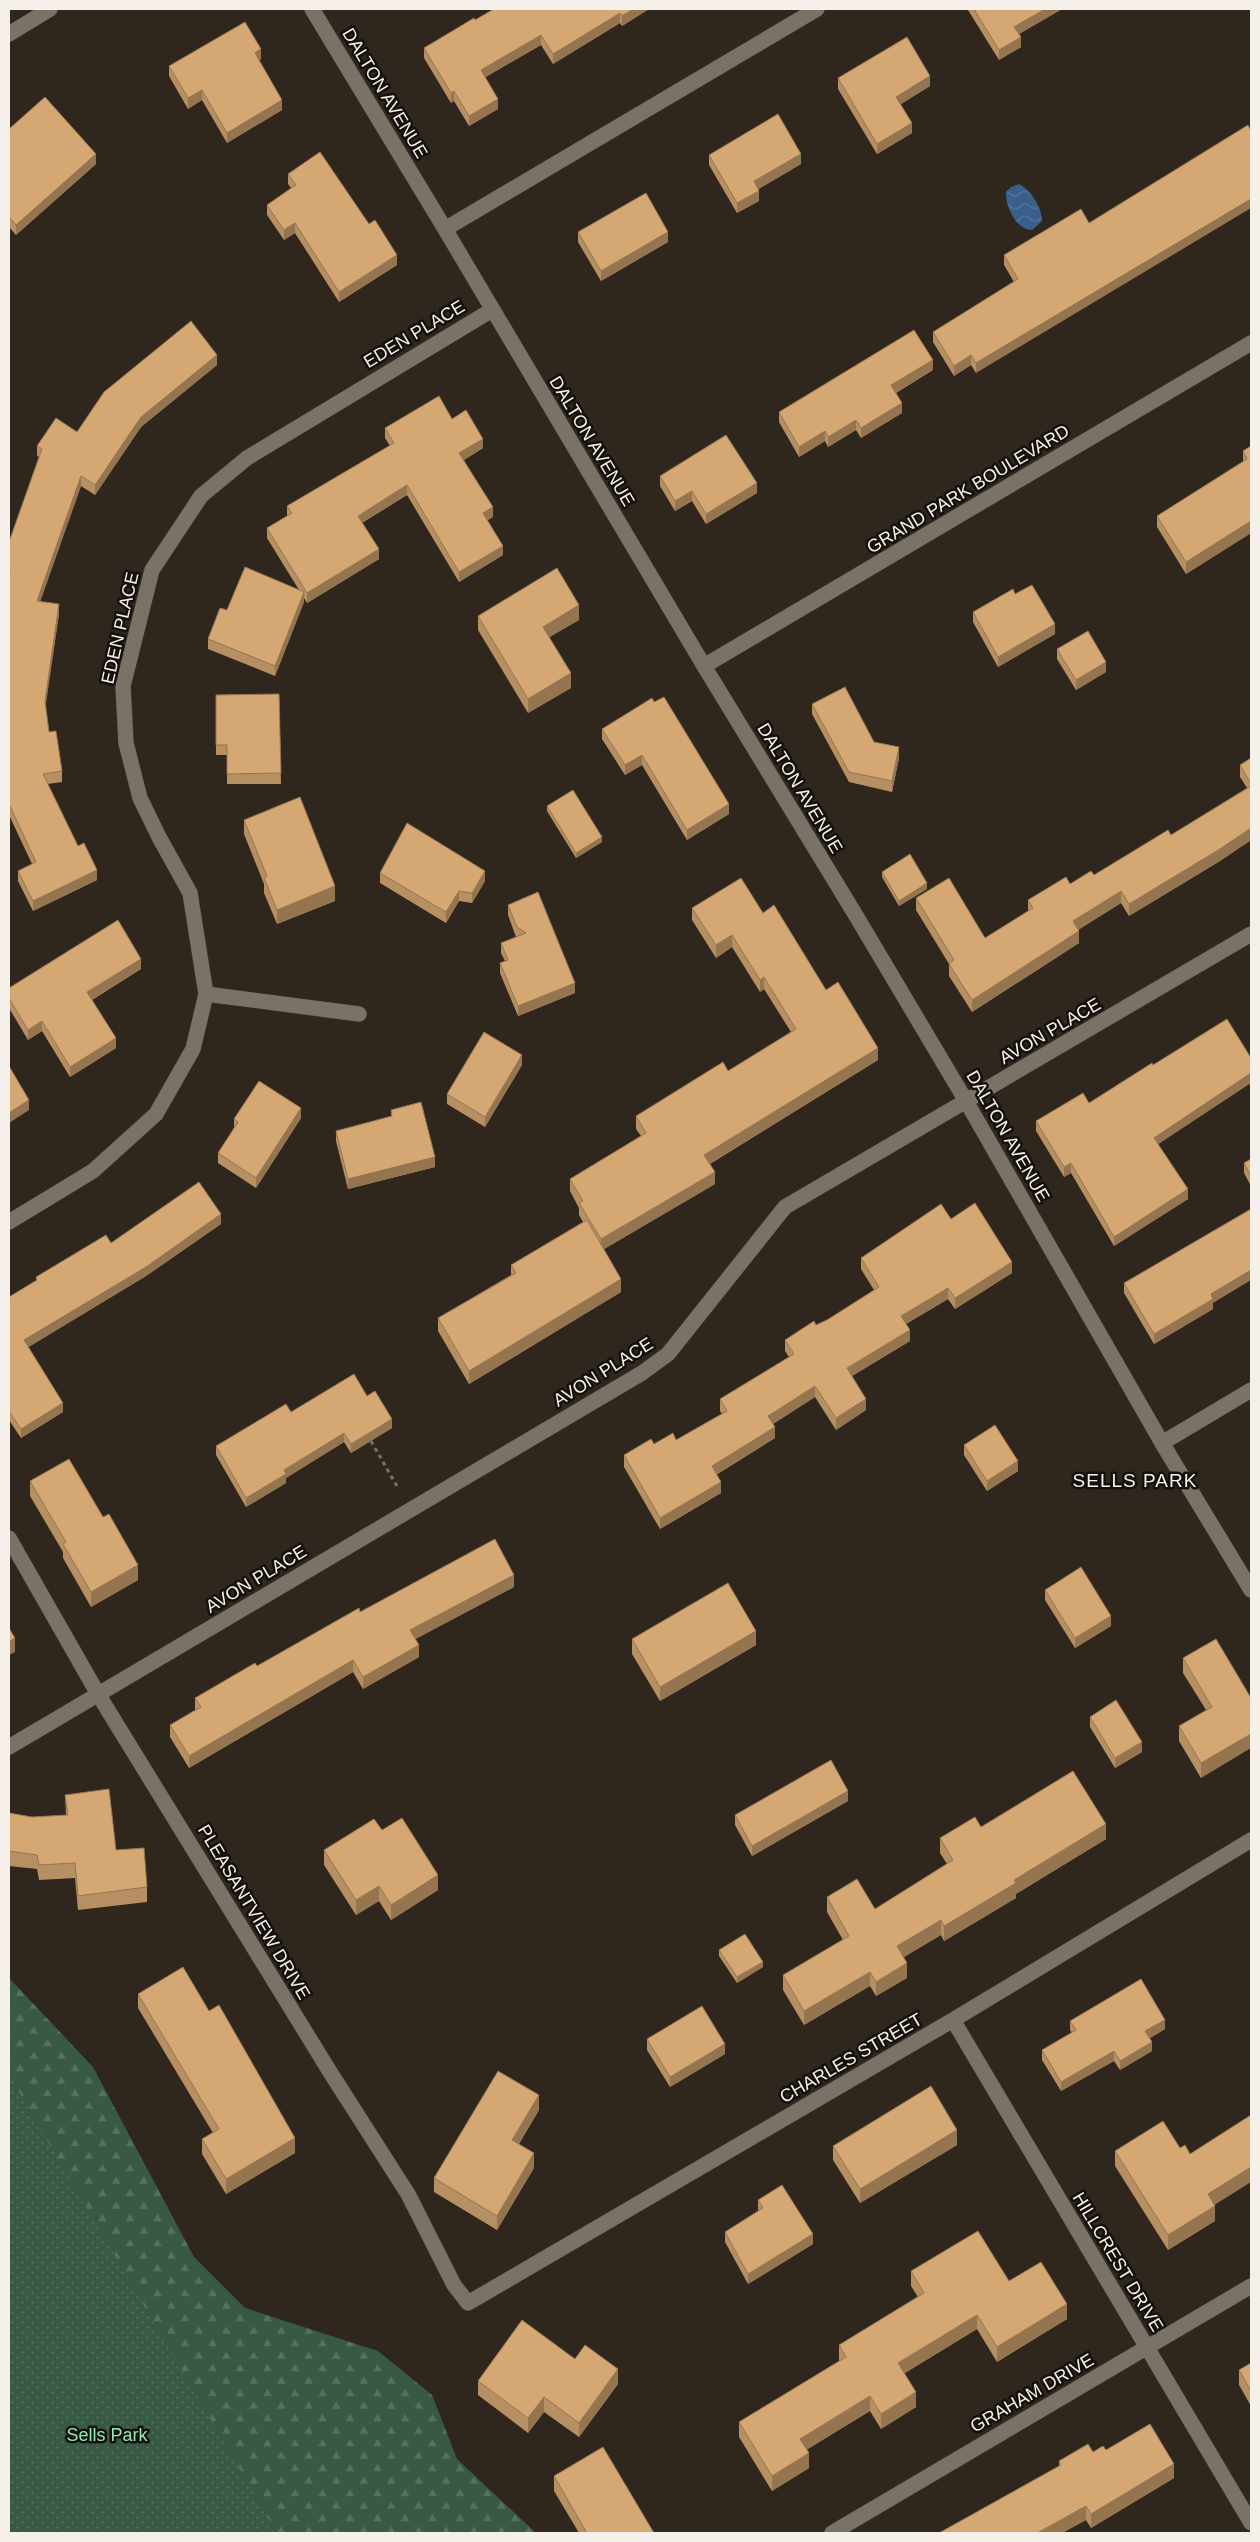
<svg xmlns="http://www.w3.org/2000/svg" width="1260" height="2542" viewBox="0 0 1260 2542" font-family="Arial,sans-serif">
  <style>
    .forest { fill: url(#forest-firs) }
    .park { fill: url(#park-dots) }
    .water { fill: url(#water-waves) }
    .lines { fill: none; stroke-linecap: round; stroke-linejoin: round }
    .minor-casing { stroke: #4c453d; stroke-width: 16 }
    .path { stroke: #777067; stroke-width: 3; stroke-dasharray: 4 4; stroke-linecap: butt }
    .minor { stroke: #7b7267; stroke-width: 15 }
    .wall { fill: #b69063 }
    .shaded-wall { fill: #947550 }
    .building { fill: #d4a773; stroke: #947550 }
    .labels { text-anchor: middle; stroke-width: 5; stroke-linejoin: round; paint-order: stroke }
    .street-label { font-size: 18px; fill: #f5f0e9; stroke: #14100c }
    .park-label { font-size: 18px; fill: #8eeab4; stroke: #14100c }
    .neighbourhood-label { font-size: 19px; letter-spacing: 1px; fill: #f5f0e9; stroke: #14100c }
  </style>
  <defs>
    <pattern id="forest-firs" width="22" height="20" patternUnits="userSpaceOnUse" patternTransform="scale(1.25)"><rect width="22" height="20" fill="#375945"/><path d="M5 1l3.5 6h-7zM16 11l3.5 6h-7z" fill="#557160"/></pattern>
    <pattern id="park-dots" width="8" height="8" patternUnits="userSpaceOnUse" patternTransform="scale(1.25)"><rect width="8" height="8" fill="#375945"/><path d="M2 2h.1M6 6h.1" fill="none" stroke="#557160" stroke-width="1.8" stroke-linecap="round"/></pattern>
    <pattern id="water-waves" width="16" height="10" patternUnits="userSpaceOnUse" patternTransform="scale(1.25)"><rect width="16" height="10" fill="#395f8d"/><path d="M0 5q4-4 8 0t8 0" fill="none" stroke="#56769d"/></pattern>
  </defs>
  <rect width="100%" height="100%" fill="#2f261d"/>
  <path class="forest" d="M9,1978L93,2067L194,2257L245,2308L378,2351L432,2395L457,2459L536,2533H9Z"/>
  <path class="park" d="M9,2075L277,2533H9Z"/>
  <path class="water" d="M1019,184C1031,190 1042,208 1042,221L1032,230C1016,230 1005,206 1006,192L1011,187Z"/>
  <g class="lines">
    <defs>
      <path id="minor" d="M312,9L445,229L704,666L855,914L966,1101L1162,1443L1251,1590
        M9,34L50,9
        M445,229L817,9
        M704,666L1251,343
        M206,994L359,1014
        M9,1222L93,1171L156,1114L193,1049L206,994L190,893L159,837L140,798L126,743L123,686L152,570L201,496L247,458L492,310
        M1162,1443L1251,1390
        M9,1538L98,1694L330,2072L408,2194L454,2285L468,2303L953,2020L1251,1840
        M9,1747L642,1373L668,1354L785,1207L1251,934
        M953,2020L1251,2523
        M832,2533L1251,2286"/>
    </defs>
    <use href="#minor" class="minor-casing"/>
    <path class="path" d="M371,1441L398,1488"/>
    <use href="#minor" class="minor"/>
  </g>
  <path class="wall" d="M494,9H649L622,26L620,23L553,64L541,45L485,77L498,109L469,126L454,101L451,103L424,58V48L475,20Z
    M968,9H1062L1019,34L1021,47L999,60L968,10Z
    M261,59L259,61L282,110L227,143L202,100L188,109L169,76V66Z
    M838,78L930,86L901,104L912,133L877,154L838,89Z
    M9,129L96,164L16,235L9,227Z
    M709,155L801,164L758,189L759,201L737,213L709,165Z
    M288,174L397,265L339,302L295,233L284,240L267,215V205L291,188L288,184Z
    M1081,209L976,373L971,365L954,376L933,342V332L1014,282L1004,265V255Z
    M578,232L668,242L601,281L578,242Z
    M217,365L141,427L95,495L81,486L40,601L59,614L45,706L49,732L62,771V782L47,784L78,846L97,880L33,911L18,881V871L32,864L9,815V542L39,457L37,456V446L77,432Z
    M933,370L896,393L902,413L861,438L856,430L828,447L825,441L799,457L779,422V412Z
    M452,419L483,448L464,460L493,517L487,520L503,555L459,582L407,495L362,523L379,559L307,603L304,598V602L275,676L208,649V639L227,610L299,590L267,538V528L287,516V506L390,446L385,438V428Z
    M1251,446V533L1186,574L1157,527V516L1243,462V451Z
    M660,476L757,493L706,524L692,501L675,511L660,486Z
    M1015,594L1055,634L998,667L973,622V612Z
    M478,616L579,620L549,637L571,688L528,713L478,630Z
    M1057,649L1106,672L1076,690L1057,659Z
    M279,694L281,784H227V755H216V695Z
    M654,702L729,814L687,840L642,765L625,775L602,739V729Z
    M812,704L899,758L892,792L849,782L812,714Z
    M1251,758V840L1220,861L1129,916L1121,903L1078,930L1079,943L972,1012L949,976V964L916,910V898L985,938L1028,911V900L1094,875L1171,835L1247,788L1240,777V765Z
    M547,806L602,842L576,858L547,811Z
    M244,820L335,901L277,924L264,893V884L244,834Z
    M882,872L927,889L899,906L882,877Z
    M380,873L485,881L472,903L459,901L446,923L380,883Z
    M508,905L575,993L518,1016L500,973V963L505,961L501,953V943L516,937L508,915Z
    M692,908L763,913L826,990L878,1060L710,1164L715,1184L604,1249L621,1292L469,1384L438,1331V1318L511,1275V1265L583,1222L579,1215V1208L570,1191V1179L641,1136L636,1129V1116L728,1071L791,1032L764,989L760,992L732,947L716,958L692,920Z
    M141,969L92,1000L116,1048L70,1077L42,1031L28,1040L9,1008V988Z
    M522,1065L485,1127L447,1104V1094Z
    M1089,1103L1158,1144L1188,1199L1114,1246L1071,1173L1064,1177L1036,1131V1121Z
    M391,1110L435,1167L348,1189L336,1141V1131L391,1117Z
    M301,1118L256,1188L218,1163V1153L234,1129V1119Z
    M1251,1159V1186L1244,1173V1163Z
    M951,1219L1012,1273L955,1309L948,1299L906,1324L910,1341L852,1376L866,1410L836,1430L815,1397L773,1424L775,1438L716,1475L721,1493L660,1529L624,1467V1455L654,1444L676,1440L722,1414L720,1411V1399L789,1357L785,1351V1340L816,1325L827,1320L874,1290L861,1269V1258Z
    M221,1224L146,1276L28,1347L63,1412L21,1438L9,1420V1297L36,1281V1277L111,1243Z
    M1124,1283L1213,1303V1309L1154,1344L1124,1293Z
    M367,1396L392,1428L351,1453L344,1442L286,1478V1483L246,1507L216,1455V1446L291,1412Z
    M964,1445L1018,1471L987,1491L964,1455Z
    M30,1481L138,1580L91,1607L63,1558V1552L30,1496Z
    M514,1587L415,1639L419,1657L363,1689L353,1672L189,1768L170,1737V1725L195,1710V1698L360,1612Z
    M1045,1590L1111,1626L1075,1648L1045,1600Z
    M632,1639L756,1645L660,1701L632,1654Z
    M1183,1658L1251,1698L1201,1778L1179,1741V1726L1206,1710L1183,1673Z
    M1090,1717L1142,1752L1115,1768L1090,1727Z
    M65,1795L116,1850L147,1887V1902L78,1910L75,1878L39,1880L37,1869L9,1866V1813L32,1817L66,1815Z
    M848,1801L752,1856L735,1825V1815Z
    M981,1827L1106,1839L1016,1894V1898L944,1941L941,1935L904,1957L907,1978L876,1996L870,1986L804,2025L783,1990V1975L843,1940L827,1912V1897L875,1909L947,1864L940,1853V1838Z
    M382,1830L438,1890L391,1920L379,1901L356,1915L324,1865V1850Z
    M719,1950L763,1967L737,1983L719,1956Z
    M138,1994L295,2153L226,2194L202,2154V2139L213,2133L138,2008Z
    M1070,2021L1165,2029L1150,2038L1152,2051L1120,2070L1114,2061L1061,2091L1042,2060V2050L1072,2033L1070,2030Z
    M647,2039L725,2054L670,2087L647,2050Z
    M539,2110L519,2144L534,2168L497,2230L434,2192V2178Z
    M957,2145L860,2203L833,2160V2146Z
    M1115,2151L1215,2205V2221L1168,2250L1115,2166Z
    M758,2200L813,2244L748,2284L725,2242V2232L758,2211Z
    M911,2271L1009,2281L1067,2319L997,2362L977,2329L905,2373L916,2407L881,2429L870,2411L807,2449L809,2468L772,2491L739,2437V2422L839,2361V2345L918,2297L911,2286Z
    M575,2359L618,2384L579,2437L544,2412L528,2433L478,2395V2381Z
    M1251,2363V2406L1239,2385V2370Z
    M1106,2450L1174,2478L1091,2528L1086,2520L1062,2533H939L1059,2466V2461L1093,2452Z
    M554,2476L654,2533H579L554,2491Z"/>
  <path class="shaded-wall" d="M633,9H649L622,26V16Z
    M1045,9H1062L1014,37V27Z
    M620,13V23L553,64V54Z
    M541,35V45L481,80V70Z
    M1021,37V47L999,60V50Z
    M261,49V59L255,63V53Z
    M930,76V86L896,107V97Z
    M202,90V100L188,109V98Z
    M454,91V101L451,103V93Z
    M498,99V109L469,126V116Z
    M282,100V110L227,143V133Z
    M912,123V133L877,154V144Z
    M96,154V164L16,235V225Z
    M801,154V164L754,192V181Z
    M759,191V201L737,213V203Z
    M1251,199V208L976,373V363Z
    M295,223V233L284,240V230Z
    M668,232V242L601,281V271Z
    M397,255V265L339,302V292Z
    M217,355V365L141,427L95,495V485L141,417Z
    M971,355V365L954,376V366Z
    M933,360V370L891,395V385Z
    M902,403V413L861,438V428Z
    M856,420V430L828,447V437Z
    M825,431V441L799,457V447Z
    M483,439V448L459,463V453Z
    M81,476V486L37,611V601Z
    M757,483V493L706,524V514Z
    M407,485V495L358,525V516Z
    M692,491V501L675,511V501Z
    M493,507V517L483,523V513Z
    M1251,521V533L1186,574V562Z
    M503,546V555L459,582V572Z
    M379,549V559L307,603V593Z
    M304,592V602L275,676V666Z
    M59,604V614L45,711V701Z
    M579,605V620L543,641V627Z
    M1055,624V634L998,667V657Z
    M1106,662V672L1076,690V680Z
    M571,673V688L528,713V699Z
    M899,747V758L892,792V781Z
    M642,755V765L625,775V765Z
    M729,804V814L687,840V830Z
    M1251,828V840L1220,861L1129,916V904Z
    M602,837V842L576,858V853Z
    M97,870V880L33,911V901Z
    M485,871V881L472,903V893Z
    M927,883V889L899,906V901Z
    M335,886V901L277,924V910Z
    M459,891V901L446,923V912Z
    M1121,891V903L1073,933V921Z
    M1079,931V943L972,1012V1000Z
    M732,935V947L716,958V945Z
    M141,959V969L87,1002V992Z
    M764,977V989L760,992V980Z
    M575,983V993L518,1016V1006Z
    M42,1021V1031L28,1040V1030Z
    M116,1038V1048L70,1077V1067Z
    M878,1048V1060L704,1167V1155Z
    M522,1055V1065L485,1127V1117Z
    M1251,1073V1083L1154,1147V1138Z
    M29,1100V1110L9,1123V1113Z
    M301,1108V1118L256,1188V1178Z
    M435,1157V1167L348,1189V1179Z
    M1071,1163V1173L1064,1177V1167Z
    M715,1172V1184L601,1251V1239Z
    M1188,1189V1199L1114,1246V1237Z
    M221,1214V1224L146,1276L24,1350V1340Z
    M1012,1262V1273L955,1309V1298Z
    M1251,1270V1280L1213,1303V1309L1154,1344V1334L1211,1294Z
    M621,1279V1292L469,1384V1371Z
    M948,1288V1299L901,1327V1316Z
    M910,1330V1341L847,1379V1368Z
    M815,1386V1397L768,1427V1416Z
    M866,1399V1410L836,1430V1418Z
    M63,1403V1412L21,1438V1429Z
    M392,1419V1428L351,1453V1444Z
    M775,1427V1438L712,1477V1466Z
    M344,1433V1442L286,1478V1483L246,1507V1498L284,1470Z
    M1018,1461V1471L987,1491V1481Z
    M721,1482V1493L660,1529V1518Z
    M138,1565V1580L91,1607V1592Z
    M514,1575V1587L410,1642V1630Z
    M1111,1616V1626L1075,1648V1638Z
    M756,1631V1645L660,1701V1687Z
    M15,1638V1652L9,1655V1642Z
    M419,1645V1657L363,1689V1677Z
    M353,1660V1672L189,1768V1756Z
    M1251,1734V1748L1201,1778V1763Z
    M1142,1742V1752L1115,1768V1758Z
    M848,1791V1801L752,1856V1846Z
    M1106,1824V1839L1016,1894V1898L944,1941V1926L1014,1880Z
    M438,1875V1890L391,1920V1905Z
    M379,1886V1901L356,1915V1900Z
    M941,1920V1935L897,1961V1946Z
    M763,1962V1967L737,1983V1977Z
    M907,1963V1978L876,1996V1982Z
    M870,1972V1986L804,2025V2011Z
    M1165,2020V2029L1145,2041V2031Z
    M1152,2042V2051L1120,2070V2061Z
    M725,2044V2054L670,2087V2077Z
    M1114,2051V2061L1061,2091V2082Z
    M539,2095V2110L512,2155V2140Z
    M957,2130V2145L860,2203V2189Z
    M295,2138V2153L226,2194V2179Z
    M534,2153V2168L497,2230V2216Z
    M1251,2167V2182L1208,2209V2194Z
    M1215,2206V2221L1168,2250V2235Z
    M813,2234V2244L748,2284V2274Z
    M1067,2304V2319L997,2362V2347Z
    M977,2315V2329L898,2377V2363Z
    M618,2369V2384L579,2437V2423Z
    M916,2392V2407L881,2429V2414Z
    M870,2396V2411L800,2454V2439Z
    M544,2397V2412L528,2433V2418Z
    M809,2453V2468L772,2491V2476Z
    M1174,2464V2478L1091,2528V2514Z
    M1086,2506V2520L1062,2533H1037Z"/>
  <path class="building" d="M494,9H633L622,16L620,13L553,54L541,35L481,70L498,99L469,116L454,91L451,93L424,48L474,18L475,20Z
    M974,9H1045L1014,27L1021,37L999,50Z
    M245,22L261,49L255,53L282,100L227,133L202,90L188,98L169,66Z
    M907,37L930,76L896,97L912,123L877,144L838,78Z
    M45,97L96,154L16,225L9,217V129Z
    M778,114L801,154L754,181L759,191L737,203L709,155Z
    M1248,125L1251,131V199L976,363L971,355L954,366L933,332L1018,279L1004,255L1081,209L1089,223Z
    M320,152L369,224L375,220L397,255L339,292L295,223L284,230L267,205L296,185L288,174Z
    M646,193L668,232L601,271L578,232Z
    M191,321L217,355L141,417L95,485L81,476L37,601L59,604L45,701L49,732L56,731L62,771L43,774L78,846L84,843L97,870L33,901L18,871L36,862L9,804V576L10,569H9V542L42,449L37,446L56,418L77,432L104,392Z
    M914,330L933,360L891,385L902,403L861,428L856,420L828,437L825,431L799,447L779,412Z
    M439,396L452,419L466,410L483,439L459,453L493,507L483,513L503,546L459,572L407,485L358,516L379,549L307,593L267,528L292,513L287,506L394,443L385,428Z
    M726,435L757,483L706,514L692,491L675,501L660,476Z
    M1251,446V521L1186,562L1157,516L1247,459L1243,451Z
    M245,567L304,592L275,666L208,639L220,608L227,610Z
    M557,568L579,605L543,627L571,673L528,699L478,616Z
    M1032,585L1055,624L998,657L973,612L1013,589L1015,594Z
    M1088,631L1106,662L1076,680L1057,649Z
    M845,687L874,742L899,747L892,781L849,772L812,704Z
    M279,694L281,773L227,774V745H216V695Z
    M664,697L729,804L687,830L642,755L625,765L602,729L652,698L654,702Z
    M1251,758V784L1240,765Z
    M1251,786V828L1220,849L1129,904L1121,891L1073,921L1079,931L972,1000L949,964L954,960L916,898L949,878L985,938L1033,908L1028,900L1066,877L1070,884L1091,871L1094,875L1168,830L1171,835Z
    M573,790L602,837L576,853L547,806Z
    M300,797L335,886L277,910L264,878L267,876L244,820Z
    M407,823L485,871L472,893L459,891L446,912L380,873Z
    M910,854L927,883L899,901L882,872Z
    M741,878L763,913L774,905L826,990L838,982L878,1048L704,1155L715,1172L601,1239L579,1203L583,1201L570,1179L646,1133L636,1116L723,1062L728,1071L796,1029L764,977L760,980L732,935L716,945L692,908Z
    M538,892L575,983L518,1006L500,963L508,960L501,943L526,933L517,927L508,905Z
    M118,920L141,959L87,992L116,1038L70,1067L42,1021L28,1030L9,998V988Z
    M1227,1019L1251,1058V1073L1154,1138L1188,1189L1114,1237L1071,1163L1064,1167L1036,1121L1083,1093L1089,1103L1152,1063L1153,1065Z
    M484,1032L522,1055L485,1117L447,1094Z
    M9,1066L29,1100L9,1113Z
    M259,1081L301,1108L256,1178L218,1153L238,1122L234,1119Z
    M421,1102L435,1157L348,1179L336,1131L392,1116L391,1110Z
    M1251,1159V1176L1244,1163Z
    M199,1182L221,1214L146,1267L24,1340L63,1403L21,1429L9,1411V1297L37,1280L36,1277L106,1235L111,1243Z
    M975,1203L1012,1262L955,1298L948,1288L901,1316L910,1330L847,1368L866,1399L836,1418L815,1386L768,1416L775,1427L712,1466L721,1482L660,1518L624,1455L651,1439L654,1444L673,1433L676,1440L727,1411L720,1399L794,1354L785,1340L814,1321L816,1325L827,1320L879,1287L861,1258L941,1204L951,1219Z
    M1251,1209V1270L1211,1294L1213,1299L1154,1334L1124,1283Z
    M587,1220L621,1279L469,1371L438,1318L516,1273L511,1265Z
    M354,1374L367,1396L375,1391L392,1419L351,1444L344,1433L284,1470L286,1474L246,1498L216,1446L286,1404L291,1412Z
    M995,1425L1018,1461L987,1481L964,1445Z
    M69,1459L103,1517L109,1514L138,1565L91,1592L63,1544L66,1542L30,1481Z
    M495,1539L514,1575L410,1630L419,1645L363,1677L353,1660L189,1756L170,1725L201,1707L195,1698L255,1663L257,1666L359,1608L360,1612Z
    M1081,1567L1111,1616L1075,1638L1045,1590Z
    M728,1583L756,1631L660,1687L632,1639Z
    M9,1628L15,1638L9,1642Z
    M1216,1639L1251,1698V1734L1201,1763L1179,1726L1212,1707L1183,1658Z
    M1116,1700L1142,1742L1115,1758L1090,1717Z
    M831,1760L848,1791L752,1846L735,1815Z
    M1073,1771L1106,1824L1014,1880L1016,1883L944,1926L941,1920L897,1946L907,1963L876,1982L870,1972L804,2011L783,1975L849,1936L827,1897L857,1879L875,1909L953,1860L940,1838L975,1817L981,1827Z
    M109,1789L116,1850L144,1848L147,1887L78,1896L75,1863L39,1865L37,1855L9,1851V1813L32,1817L68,1815L65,1795Z
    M402,1818L438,1875L391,1905L379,1886L356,1900L324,1850L374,1819L382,1830Z
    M745,1934L763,1962L737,1977L719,1950Z
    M183,1967L209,2011L219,2005L295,2138L226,2179L202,2139L219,2129L138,1994Z
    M1141,1979L1165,2020L1145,2031L1152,2042L1120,2061L1114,2051L1061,2082L1042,2050L1076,2030L1070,2021Z
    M702,2006L725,2044L670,2077L647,2039Z
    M498,2071L539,2095L512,2140L534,2153L497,2216L434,2178Z
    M931,2086L957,2130L860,2189L833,2146Z
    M1251,2115V2167L1208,2194L1215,2206L1168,2235L1115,2151L1163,2121L1180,2148L1185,2145L1190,2154Z
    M782,2185L813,2234L748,2274L725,2232L763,2208L758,2200Z
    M978,2231L1009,2281L1041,2262L1067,2304L997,2347L977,2315L898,2363L916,2392L881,2414L870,2396L800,2439L809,2453L772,2476L739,2422L846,2357L839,2345L924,2293L911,2271Z
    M522,2320L575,2359L585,2345L618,2369L579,2423L544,2397L528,2418L478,2381Z
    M1251,2363V2391L1239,2370Z
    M1150,2424L1174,2464L1091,2514L1086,2506L1037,2533H939L1061,2465L1059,2461L1088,2444L1093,2452L1103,2446L1106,2450Z
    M603,2447L654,2533H587L554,2476Z"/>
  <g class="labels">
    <g class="street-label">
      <text transform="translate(385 93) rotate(59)" y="6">DALTON AVENUE</text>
      <text transform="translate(414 334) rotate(-31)" y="6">EDEN PLACE</text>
      <text transform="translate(592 441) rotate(59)" y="6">DALTON AVENUE</text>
      <text transform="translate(968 489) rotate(-31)" y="6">GRAND PARK BOULEVARD</text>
      <text transform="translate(120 628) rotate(-77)" y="6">EDEN PLACE</text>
      <text transform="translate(800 788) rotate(59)" y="6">DALTON AVENUE</text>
      <text transform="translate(1050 1031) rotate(-30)" y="6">AVON PLACE</text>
      <text transform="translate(1008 1136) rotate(60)" y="6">DALTON AVENUE</text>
      <text transform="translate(603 1372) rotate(-32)" y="6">AVON PLACE</text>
      <text transform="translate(256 1579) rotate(-31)" y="6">AVON PLACE</text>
      <text transform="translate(254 1912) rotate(59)" y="6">PLEASANTVIEW DRIVE</text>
      <text transform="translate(851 2058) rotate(-30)" y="6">CHARLES STREET</text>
      <text transform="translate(1118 2262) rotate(59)" y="6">HILLCREST DRIVE</text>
      <text transform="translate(1032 2393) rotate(-30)" y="6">GRAHAM DRIVE</text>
    </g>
    <g class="park-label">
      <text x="107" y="2441">Sells Park</text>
    </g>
    <g class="neighbourhood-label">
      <text x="1135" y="1487">SELLS PARK</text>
    </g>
  </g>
  <rect width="1260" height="2542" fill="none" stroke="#f5f0e9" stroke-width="20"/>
</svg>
